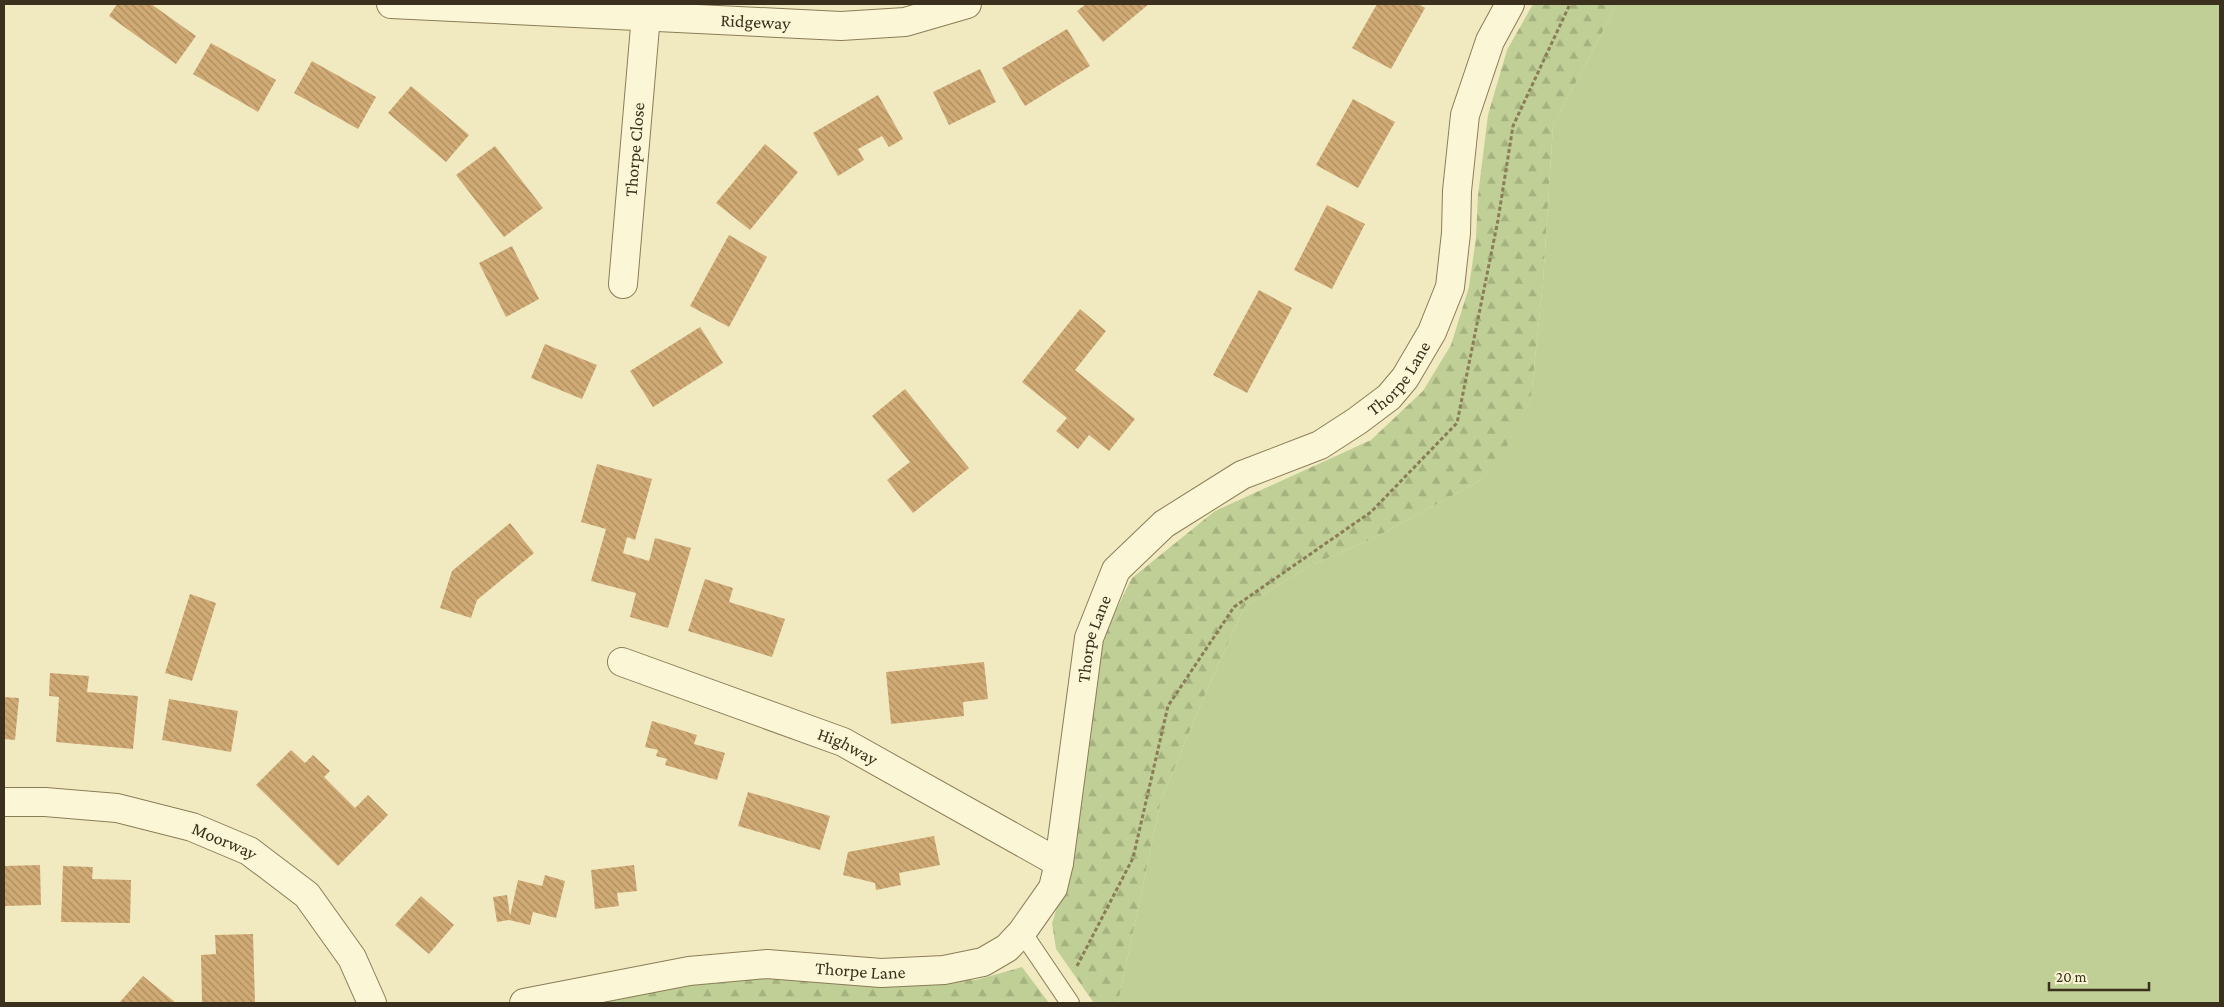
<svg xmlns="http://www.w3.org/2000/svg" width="2224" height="1007" viewBox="0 0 2224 1007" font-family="'Crimson Pro',serif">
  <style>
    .grass { fill: #bfcf95 }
    .forest { fill: url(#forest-firs) }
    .building { fill: url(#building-back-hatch) }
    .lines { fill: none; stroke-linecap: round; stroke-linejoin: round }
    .service-casing { stroke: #8b7c58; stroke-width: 20 }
    .minor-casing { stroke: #8b7c58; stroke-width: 30 }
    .path { stroke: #8b7c58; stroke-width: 3; stroke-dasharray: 4 2.5; stroke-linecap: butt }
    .service { stroke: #fbf6d5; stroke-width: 18 }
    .minor { stroke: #fbf6d5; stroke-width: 28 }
    .labels { text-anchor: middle; stroke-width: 4; stroke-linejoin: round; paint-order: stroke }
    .street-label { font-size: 18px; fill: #3a301d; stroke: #f8f3d2 }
  </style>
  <defs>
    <pattern id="forest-firs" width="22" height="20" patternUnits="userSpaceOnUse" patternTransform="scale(1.25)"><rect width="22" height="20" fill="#bfcf95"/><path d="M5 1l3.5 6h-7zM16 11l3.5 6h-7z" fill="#a5b280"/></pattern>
    <pattern id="building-back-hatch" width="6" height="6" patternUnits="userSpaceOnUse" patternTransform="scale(1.25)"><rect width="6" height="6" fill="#d1ab75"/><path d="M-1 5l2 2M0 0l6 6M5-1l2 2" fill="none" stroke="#ab8c5f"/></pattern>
  </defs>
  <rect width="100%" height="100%" fill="#f1eac1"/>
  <path class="grass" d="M1617,4H2220V1003H1118L1161,800L1209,685L1245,606L1309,566L1372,539L1479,481L1503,453L1531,398L1543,281L1553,126Z"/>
  <path class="forest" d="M1533,4H1617L1553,126L1543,281L1531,398L1503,454L1479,481L1372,539L1309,566L1245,606L1209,685L1161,800L1118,1003H1094L1056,949L1052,923L1071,865L1104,634L1132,578L1215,511L1371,440L1423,391L1451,345L1469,287L1476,238L1478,195L1488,115L1507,50Z
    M1022,967L1049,1003H555L749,972L899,982L976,980Z"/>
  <path class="building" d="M117,4H151L196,36L176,64L109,16Z
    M1086,4H1149L1103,42L1077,11Z
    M1377,4H1418L1425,8L1391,69L1352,48Z
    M1067,29L1090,66L1025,106L1002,68Z
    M211,43L276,80L258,112L193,74Z
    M312,61L376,97L358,129L294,93Z
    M980,69L996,102L949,125L933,92Z
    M411,86L469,135L446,162L388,113Z
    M878,95L903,139L889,147L882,136L858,149L864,160L838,176L813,133Z
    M1353,99L1395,122L1358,188L1316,165Z
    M765,144L798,172L750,230L716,203Z
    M495,146L543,208L504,237L456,175Z
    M1327,205L1365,224L1332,289L1294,270Z
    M729,235L767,257L729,327L690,306Z
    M512,246L539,299L506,317L479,263Z
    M1259,290L1292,308L1247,393L1213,375Z
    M1080,309L1106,331L1075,370L1135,419L1109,451L1089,435L1078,449L1056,431L1067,418L1022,382Z
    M700,327L723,363L653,407L630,371Z
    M545,344L597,365L582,399L531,378Z
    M905,389L969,468L913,513L887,480L910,462L872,416Z
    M597,464L652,479L635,540L627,537L623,553L649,561L655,538L691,548L668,628L630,617L636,593L591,581L606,529L581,522Z
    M510,523L534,553L477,600L471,618L440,608L452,571Z
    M705,579L733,588L729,602L785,619L772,657L688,631Z
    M190,594L216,603L192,681L165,673Z
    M984,662L988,699L963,702L964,716L891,724L886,672Z
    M50,673L89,676L87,692L138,696L133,749L56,742L59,697L49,696Z
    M4,697L19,698L15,740L4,739Z
    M169,699L238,711L231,752L162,740Z
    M652,721L697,735L694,744L725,753L717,780L665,765L667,759L656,756L658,750L645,747Z
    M291,750L305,763L313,755L330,771L324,777L355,808L368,795L388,815L338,866L256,785Z
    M748,792L830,816L820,850L738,826Z
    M934,836L940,865L899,873L901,885L876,890L875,883L843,875L848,852Z
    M40,865L41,905L4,906V866Z
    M634,865L637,891L617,893L619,906L595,909L591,870Z
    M63,866L93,867L92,879L131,880L130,923L61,922Z
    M545,875L565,881L556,918L533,912L530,925L509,920L497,922L493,897L507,895L510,916L518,880L542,886Z
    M421,896L454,925L429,954L395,925Z
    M253,934L255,1003H202L201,955L216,954L215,935Z
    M143,976L176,1003H119Z"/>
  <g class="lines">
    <defs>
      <path id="service" d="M1022,932L1070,1003"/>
      <g id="minor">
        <path id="s1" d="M391,4L841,26L905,22L967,4"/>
        <path id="s2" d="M623,284L646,15"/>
        <path id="s3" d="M622,662L843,742L1059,863"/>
        <path id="s4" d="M4,802H45L117,808L192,827L249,851L307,895L352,958L372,1003"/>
        <path id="s5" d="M524,1003L689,971L767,964L881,973L944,970L983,962L1007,948L1022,932L1053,888L1059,863L1089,638L1116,570L1164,524L1242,475L1320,445L1357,421L1389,397L1405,378L1432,332L1450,287L1456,233L1457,191L1465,115L1490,41L1510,4"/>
      </g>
    </defs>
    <use href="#service" class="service-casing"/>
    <use href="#minor" class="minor-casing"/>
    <path class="path" d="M1077,966L1133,858L1168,706L1234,607L1371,512L1457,423L1498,220L1513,126L1570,4"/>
    <use href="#service" class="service"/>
    <use href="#minor" class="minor"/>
  </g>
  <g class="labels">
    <g class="street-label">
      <text dy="6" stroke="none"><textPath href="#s1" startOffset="365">Ridgeway</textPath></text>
      <text dy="6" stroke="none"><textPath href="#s2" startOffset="135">Thorpe Close</textPath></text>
      <text dy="6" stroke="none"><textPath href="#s5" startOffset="1240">Thorpe Lane</textPath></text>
      <text dy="6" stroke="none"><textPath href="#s5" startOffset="820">Thorpe Lane</textPath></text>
      <text dy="6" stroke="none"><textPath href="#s3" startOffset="241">Highway</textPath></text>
      <text dy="6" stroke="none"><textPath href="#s4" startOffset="226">Moorway</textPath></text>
      <text dy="6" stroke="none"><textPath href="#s5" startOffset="340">Thorpe Lane</textPath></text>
    </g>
  </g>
  <rect width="2224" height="1007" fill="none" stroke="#3a301d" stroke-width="10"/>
  <path d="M2049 982v8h100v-8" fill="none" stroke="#3a301d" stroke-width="2.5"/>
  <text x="2056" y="982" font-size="15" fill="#3a301d" stroke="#f8f3d2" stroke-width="4" paint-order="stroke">20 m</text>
</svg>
